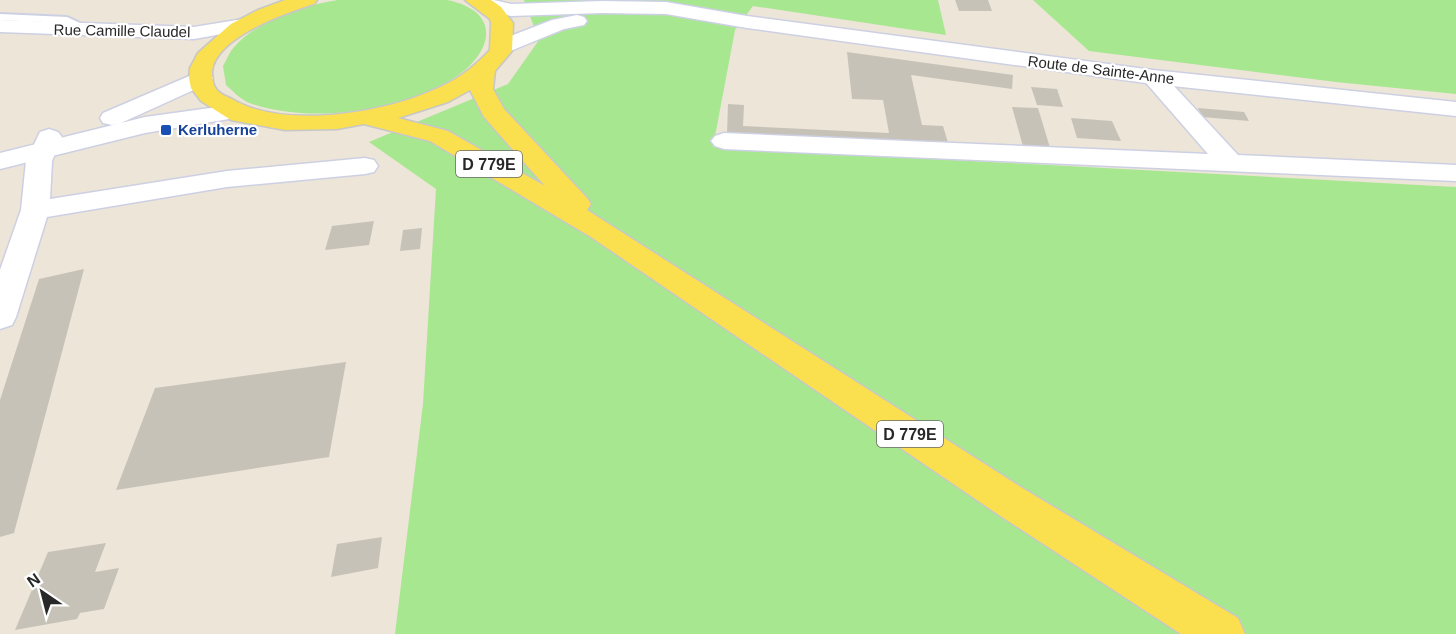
<svg xmlns="http://www.w3.org/2000/svg" width="1456" height="634" viewBox="0 0 1456 634" font-family="Arial,sans-serif">
  <style>
    .green { fill: #a7e790 }
    .building { fill: #c7c2b8 }
    .lines { fill: none; stroke-linecap: round; stroke-linejoin: round }
    .service-casing { stroke: #cdd0e3; stroke-width: 4 }
    .minor-casing { stroke: #cdd0e3; stroke-width: 3 }
    .secondary-casing { stroke: #cdd0e3; stroke-width: 3 }
    .primary-casing { stroke: #c7c7c7; stroke-width: 3 }
    .service { fill: #fff; fill-rule: evenodd }
    .minor { fill: #fff; fill-rule: evenodd }
    .secondary { fill: #fff; fill-rule: evenodd }
    .primary { fill: #fadf4f; fill-rule: evenodd }
    .transit-dot { fill: #1a4fb4; stroke: #fff; stroke-width: 2 }
    .labels { text-anchor: middle; stroke-width: 4.5; stroke-linejoin: round; paint-order: stroke }
    .far-street-label { font-size: 15px; fill: #282828; stroke: #fff }
    .far-transit-label { font-size: 15px; font-weight: bold; fill: #164399; stroke: #fff; text-anchor: start }
    .shield { fill: #fff; stroke: #686868; stroke-width: 1.5 }
    .shield-label { font-size: 16px; font-weight: bold; fill: #282828 }
  </style>
  <rect width="100%" height="100%" fill="#ece5d8"/>
  <path class="green" d="M338,0C363,0 389,0 415,0C425,0 437,0 447,0C502,11 494,52 454,78C401,112 306,125 247,102C239,98 232,90 226,85L223,66C227,59 230,51 235,46C259,20 304,5 338,0Z
    M524,0H938L946,35L753,6L735,30L713,147L1456,187V634H395L423,404L436,189L369,142L508,84L539,40Z
    M1033,0H1456V94L1336,82L1089,51Z"/>
  <path class="building" d="M955,0H988L992,11H959Z
    M847,52L1013,75L1012,89L911,75L922,125L943,126L949,146L727,134L728,104L744,105L743,126L889,133L883,100L852,99Z
    M1031,87L1057,89L1063,107L1037,105Z
    M1012,107L1038,108L1051,151L1024,150Z
    M1198,108L1244,112L1249,121L1202,117Z
    M1071,118L1112,121L1121,141L1077,138Z
    M374,221L369,245L325,250L332,226Z
    M422,228L420,249L400,251L403,230Z
    M84,269L14,533L0,537V400L39,279Z
    M346,362L329,457L116,490L155,388Z
    M382,537L378,568L331,577L337,544Z
    M106,543L95,572L119,568L104,609L80,613L77,619L15,630L48,552Z"/>
  <g class="lines">
    <defs>
      <path id="service" d="M0,14L67,17L97,31L92,34L65,23L0,20Z"/>
      <path id="minor" d="M243,19L250,21L254,25L250,29L194,39L0,32V20L194,27Z
        M1153,70L1161,72L1238,155L1456,165V181L724,149L715,146L711,141L715,136L724,133L1208,154L1141,77L1145,72Z
        M49,129L58,132L62,137L52,161L50,199L227,171L365,158L374,160L378,166L374,172L365,174L227,187L47,217L16,317L12,325L0,329V270L21,210L26,161L40,132Z"/>
      <path id="secondary" d="M478,0H494L511,4L602,1L666,2L747,16L1153,70L1456,102V116L1153,84L747,28L666,14L602,13L511,16L478,8L475,4Z
        M577,15L584,17L587,21L584,25L564,29L503,54L495,52L492,47L495,42L552,20Z
        M201,71L209,73L213,78L209,83L121,123L112,125L103,123L100,118L103,113Z
        M232,105L241,107L244,112L241,117L145,133L0,169V153L145,117Z"/>
      <path id="primary" d="M285,0H317L314,4C286,13 215,37 212,72C212,78 213,86 217,90C220,94 227,97 232,99C282,129 379,114 431,91C456,81 472,69 490,50L491,23L490,19L465,0H491L501,7L513,23L512,51L495,71L493,89L504,109L587,198L591,204L587,210L1024,489L1238,618L1245,634H1181L996,513L591,237L430,141L364,124L337,129L285,130L231,120L201,101L191,88L189,78L190,68L198,53L231,24L258,10ZM470,90L484,117L545,186L448,131L398,118L448,102Z"/>
    </defs>
    <use href="#service" class="service-casing"/>
    <use href="#minor" class="minor-casing"/>
    <use href="#secondary" class="secondary-casing"/>
    <use href="#primary" class="primary-casing"/>
    <use href="#service" class="service"/>
    <use href="#minor" class="minor"/>
    <use href="#secondary" class="secondary"/>
    <use href="#primary" class="primary"/>
  </g>
  <rect class="transit-dot" x="160" y="124" width="12" height="12" rx="3"/>
  <g class="labels">
    <g class="far-street-label">
      <text transform="translate(122 31) rotate(1)" y="5">Rue Camille Claudel</text>
      <text transform="translate(1101 70) rotate(7)" y="5">Route de Sainte-Anne</text>
    </g>
    <g class="far-transit-label">
      <text x="178" y="135">Kerluherne</text>
    </g>
    <g class="shield">
      <rect x="456" y="151" width="66" height="26" rx="4.5"/>
      <rect x="877" y="421" width="66" height="26" rx="4.5"/>
    </g>
    <g class="shield-label">
      <text x="489" y="170">D 779E</text>
      <text x="910" y="440">D 779E</text>
    </g>
  </g>
  <g transform="translate(42 592) rotate(325)" stroke="#ffffff" stroke-width="4.5" paint-order="stroke">
  <path d="M0-4.5L10 22L0 15L-10 22Z" fill="#282828"/>
  <text y="-9" font-size="16" font-weight="bold" text-anchor="middle" fill="#282828">N</text>
  </g>
</svg>
